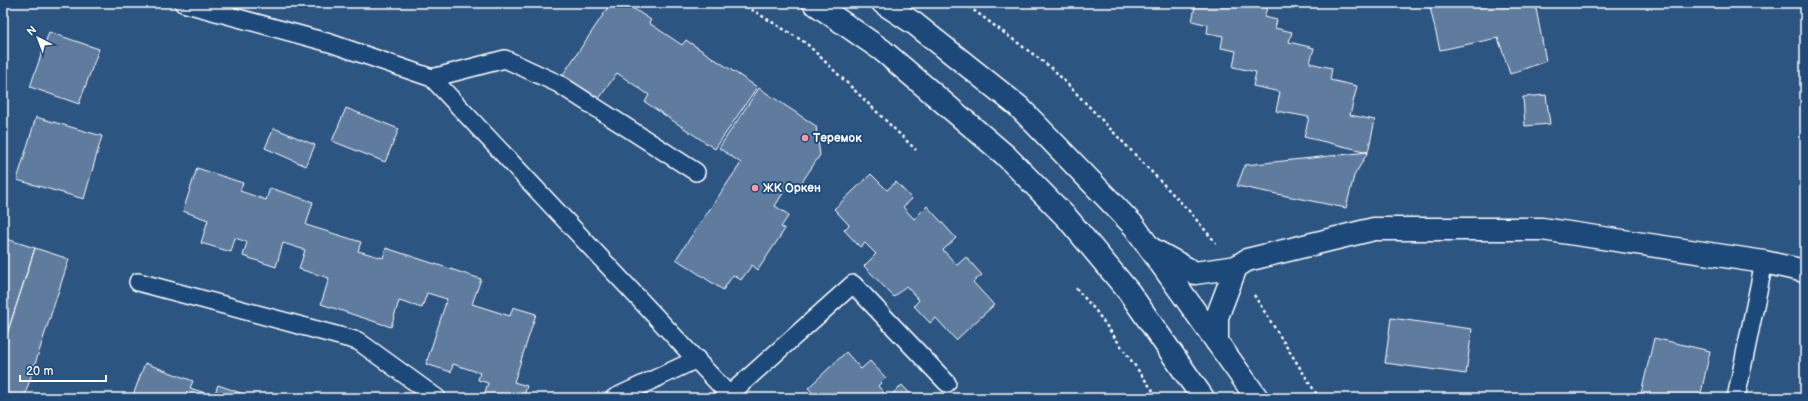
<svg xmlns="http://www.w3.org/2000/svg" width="1808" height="401" viewBox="0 0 1808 401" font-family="'Balsamiq Sans',sans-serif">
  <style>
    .building { fill: #5e7c9f; stroke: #fff }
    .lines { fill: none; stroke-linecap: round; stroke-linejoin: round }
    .service-casing { stroke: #fff; stroke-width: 20 }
    .minor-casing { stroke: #fff; stroke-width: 25 }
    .tertiary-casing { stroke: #fff; stroke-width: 25 }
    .path { stroke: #fff; stroke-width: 2.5; stroke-dasharray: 3 3; stroke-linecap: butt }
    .service { stroke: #1f4a7a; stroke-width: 17 }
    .minor { stroke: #1f4a7a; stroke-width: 22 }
    .tertiary { stroke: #1f4a7a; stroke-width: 22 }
    .poi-dot { fill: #ff9aa2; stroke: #1f4a7a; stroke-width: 1.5 }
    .labels { text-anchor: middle; stroke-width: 4; stroke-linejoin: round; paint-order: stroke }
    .poi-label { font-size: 12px; font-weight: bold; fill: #fff; stroke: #1f4a7a; text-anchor: start }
  </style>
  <rect width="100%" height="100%" fill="#2c5582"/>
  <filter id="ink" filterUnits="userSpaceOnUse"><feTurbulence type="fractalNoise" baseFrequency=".025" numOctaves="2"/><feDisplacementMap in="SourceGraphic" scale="8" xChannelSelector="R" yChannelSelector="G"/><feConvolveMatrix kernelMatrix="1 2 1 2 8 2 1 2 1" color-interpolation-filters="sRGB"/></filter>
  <g filter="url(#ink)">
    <path class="building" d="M611,3H625L651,20L649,23L682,45L686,40L757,87L715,149L645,102L649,95L617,73L596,103L560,79Z
      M1196,3H1247L1267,8L1264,17L1277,20L1275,28L1292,32L1289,42L1314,48L1310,63L1332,68L1330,80L1357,86L1350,115L1375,120L1368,152L1304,137L1309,117L1276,111L1280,92L1253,86L1256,72L1233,67L1236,51L1221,48L1223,36L1207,33L1208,25L1192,21Z
      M1429,3H1535L1546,61L1510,74L1498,38L1440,50Z
      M49,32L99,49L79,104L30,87Z
      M759,88L816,126L820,155L796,191L788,185L775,206L789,215L781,227L785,229L758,270L752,265L741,280L733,275L723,290L676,259L741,163L719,148Z
      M1546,95L1550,124L1525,126L1523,97Z
      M346,108L399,129L385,162L332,141Z
      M36,117L102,136L84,199L17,180Z
      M274,128L315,145L306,166L265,148Z
      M1368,152L1354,176L1346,208L1237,186L1245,165Z
      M197,168L243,183L240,191L266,200L270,188L313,202L306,225L361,242L358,251L383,258L386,248L481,279L472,304L510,316L513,307L536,314L514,382L527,386L523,398H483L488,383L478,380L480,373L453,364L451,372L426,364L447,299L427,293L422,308L399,301L391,327L321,304L329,278L299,269L305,250L283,243L276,267L243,256L247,242L235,238L231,252L201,243L208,220L183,211Z
      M871,174L887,190L896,182L912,199L903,207L914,219L927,206L956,238L943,250L957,265L966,257L982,275L973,282L994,305L956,340L936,318L930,323L914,306L919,300L906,286L894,297L864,266L876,254L865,243L860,247L844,230L849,225L834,209Z
      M3,238L35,248L3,346Z
      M35,248L69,259L24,398H3V346Z
      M1391,318L1472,329L1466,374L1385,363Z
      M1654,338L1710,351L1700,398H1640Z
      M846,352L861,369L870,361L886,378L878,386L888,398L902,385L914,398H818L808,388Z
      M145,363L193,381L190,388L214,396L218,385L255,398H132Z"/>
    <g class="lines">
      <defs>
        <path id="service" d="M183,3L330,43L432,78L732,398
          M432,78L505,59L559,84L696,172
          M138,282L358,341L437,398
          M729,395L853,284L947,383
          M614,398L697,359
          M1736,398L1764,262"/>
        <path id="minor" d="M1150,248L1195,273L1236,267L1247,260L1374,229H1542L1764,262L1805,271
          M1217,342V317L1236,267"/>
        <path id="tertiary" d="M814,3L882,50L1005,155L1068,219L1129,292L1203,398
          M883,3L915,24L1018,106L1134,226L1257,398"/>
      </defs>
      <use href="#service" class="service-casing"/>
      <use href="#minor" class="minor-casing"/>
      <use href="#tertiary" class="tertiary-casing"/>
      <path class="path" d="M741,3L806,43L916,150
        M964,3L1053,69L1189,211L1216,243
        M1076,288L1096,311L1158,398
        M1254,295L1319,398"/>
      <use href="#service" class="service"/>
      <use href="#minor" class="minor"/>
      <use href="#tertiary" class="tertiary"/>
    </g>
  </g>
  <g class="poi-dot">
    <circle cx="805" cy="138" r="4"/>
    <circle cx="755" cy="188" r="4"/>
  </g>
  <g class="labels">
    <g class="poi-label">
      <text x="813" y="142">Теремок</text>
      <text x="763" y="192">ЖК Оркен</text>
    </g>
  </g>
  <rect width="1808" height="401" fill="none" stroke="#1f4a7a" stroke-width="16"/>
  <rect x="8" y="8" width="1792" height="385" fill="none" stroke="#fff" stroke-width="1.5" filter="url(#ink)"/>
  <g transform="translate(38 38) rotate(318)" stroke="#1f4a7a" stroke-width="3" paint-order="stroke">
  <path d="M0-3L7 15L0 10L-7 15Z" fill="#ffffff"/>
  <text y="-6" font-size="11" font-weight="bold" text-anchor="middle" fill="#ffffff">N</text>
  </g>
  <path d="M20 375v6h86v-6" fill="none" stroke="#ffffff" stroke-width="2"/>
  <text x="26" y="375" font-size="12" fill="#ffffff" stroke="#1f4a7a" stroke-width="3" paint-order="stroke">20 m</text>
</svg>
